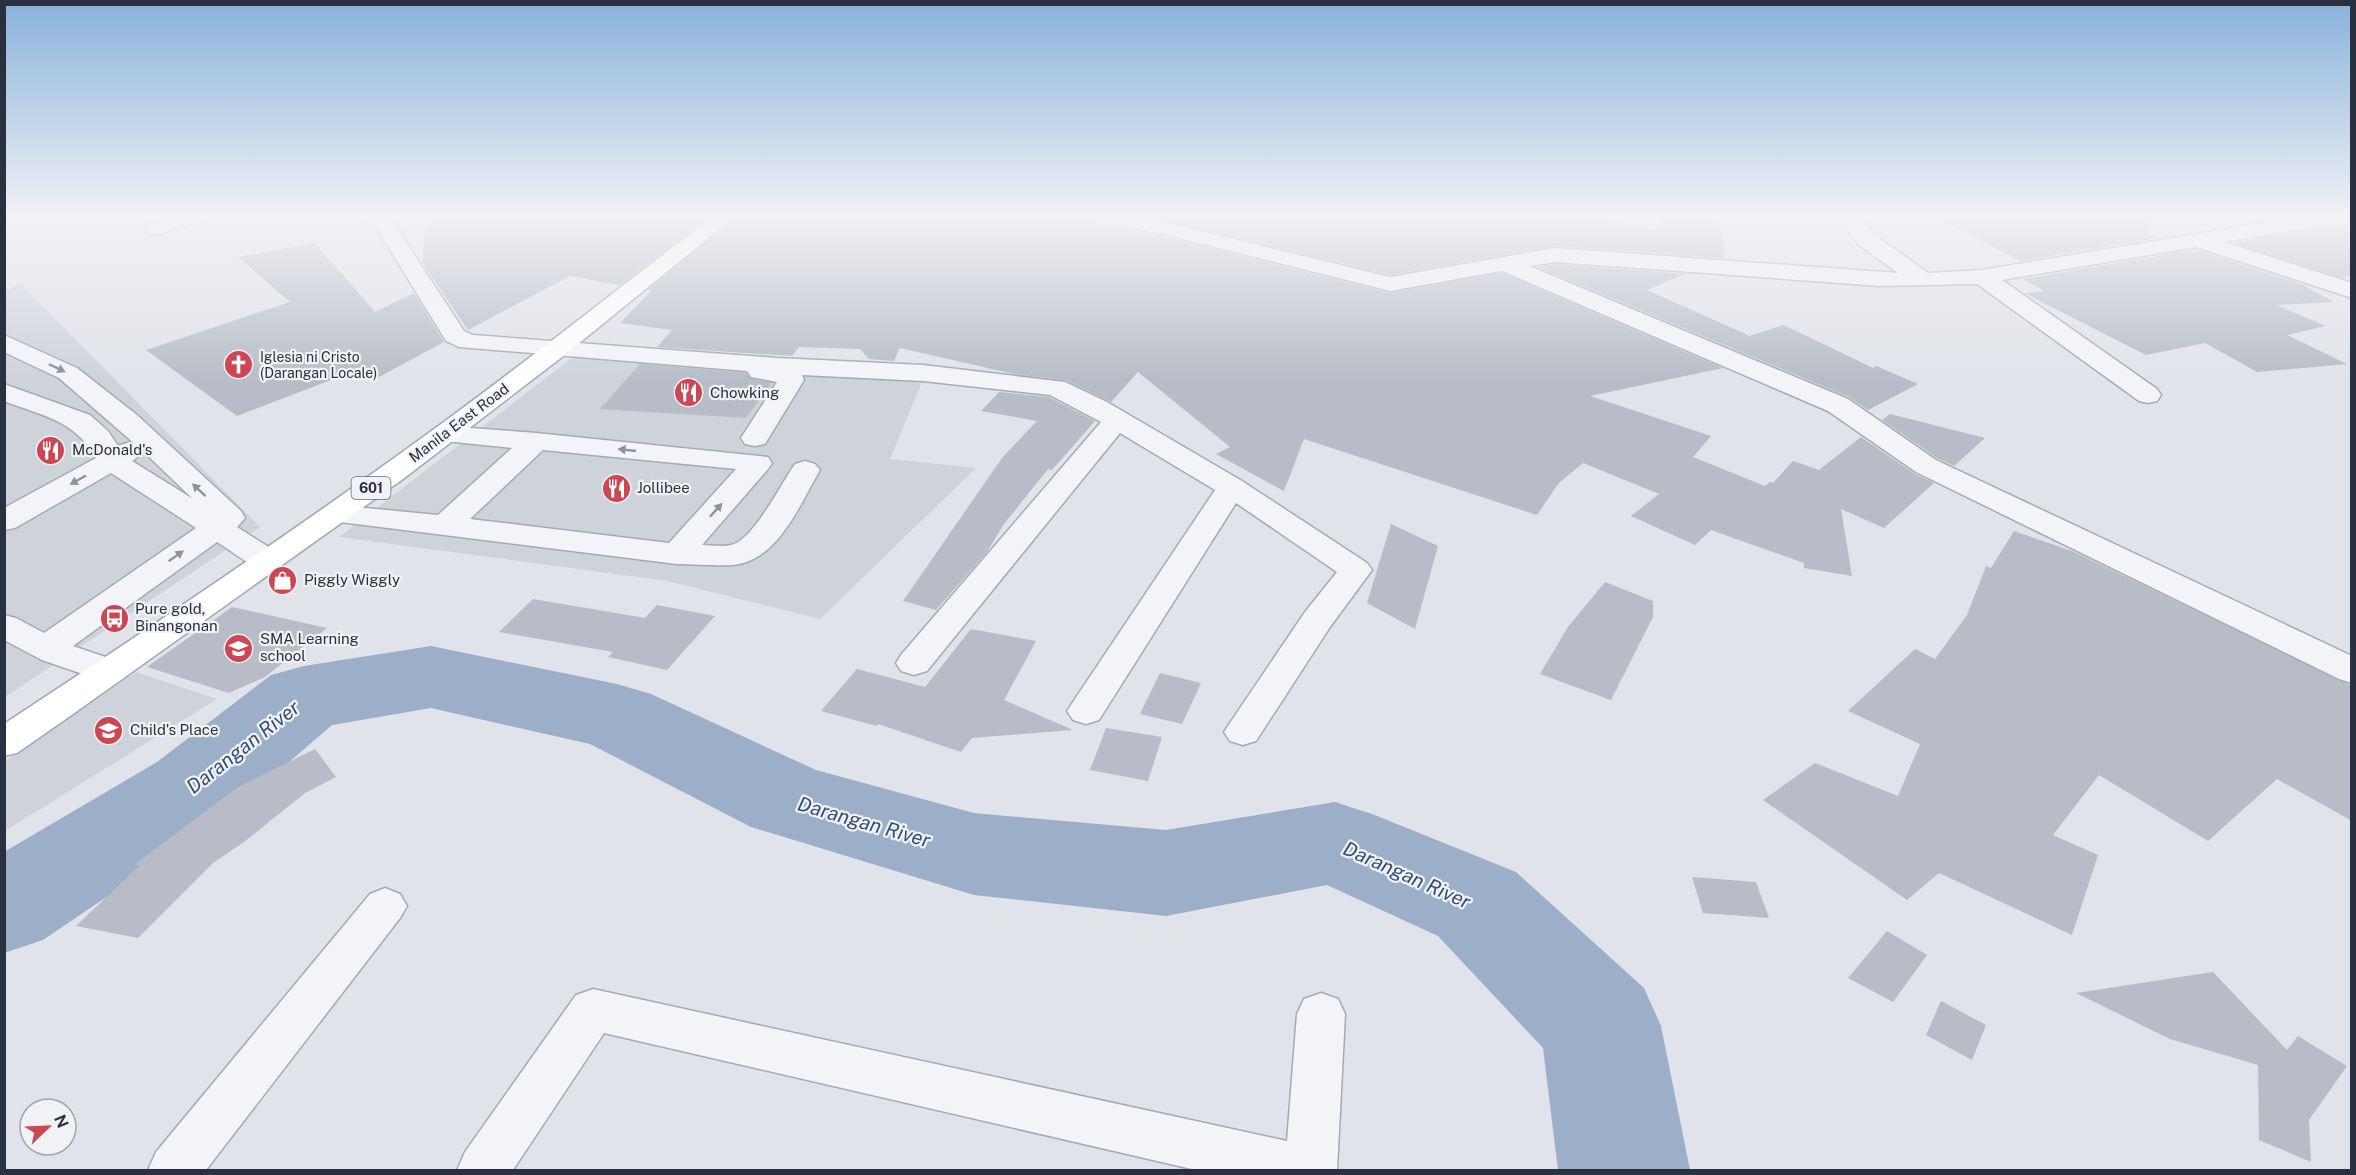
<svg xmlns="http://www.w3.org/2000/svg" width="2356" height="1175" viewBox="0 0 2356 1175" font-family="'Public Sans',sans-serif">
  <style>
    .built { fill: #ced2db }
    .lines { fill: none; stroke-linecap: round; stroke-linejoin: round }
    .river { fill: #9cafc8; fill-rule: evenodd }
    .building { fill: #b7bcc6 }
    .minor-casing { stroke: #a5aab3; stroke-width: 3 }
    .major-casing { stroke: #a0a7b4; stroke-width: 3 }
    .minor { fill: #f3f4f7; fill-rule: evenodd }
    .major { fill: #fff; fill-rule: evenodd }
    .oneway { fill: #8e929c }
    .labels { text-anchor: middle; stroke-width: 4.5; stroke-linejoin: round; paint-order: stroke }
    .far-poi-label { font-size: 14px; fill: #293040; stroke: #f0f2f6; text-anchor: start }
    .shield { fill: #f0f2f6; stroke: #656a77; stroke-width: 1.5 }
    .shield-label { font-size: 14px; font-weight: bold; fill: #293040 }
    .poi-label { font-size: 15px; fill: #293040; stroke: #f0f2f6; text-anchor: start }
    .street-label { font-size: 15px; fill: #293040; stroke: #f0f2f6 }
    .near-water-label { font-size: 20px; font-style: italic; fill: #344d74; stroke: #f0f2f6 }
  </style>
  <rect width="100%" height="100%" fill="#e0e3e9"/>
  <path class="built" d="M21,284L260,527L5,697L4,291Z
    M572,358L924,377L890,459L976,468L820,619L668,581L339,537Z
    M136,672L217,699L5,831V761Z"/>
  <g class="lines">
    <path class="river" d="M431,646L617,684L651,694L816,770L974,813L1166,830L1335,802L1372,814L1516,872L1644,988L1661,1026L1690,1170H1558L1543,1048L1438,936L1327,885L1166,916L974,895L751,827L590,744L431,708L332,725L229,814L43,940L4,953V852L157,762L271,675L304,666Z"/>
  </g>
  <path class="building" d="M446,215H710L620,285L570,276L468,330L423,264L424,228Z
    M739,215H1083L1086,220L1094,223L1163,236L1389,293L1502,273L1723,368L1590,396L1711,436L1693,457L1765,486L1770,482L1773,483L1793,461L1819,470L1861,437L1915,474L1934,483L1884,528L1841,509L1852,576L1804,568V563L1711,530L1695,545L1631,516L1659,494L1583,463L1558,484L1537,515L1304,439L1284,491L1216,454L1230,447L1138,372L1111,402L1065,380L1014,374L900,348L894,361L869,359L860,349L799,347L792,356L657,347L672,330L620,323L651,291L648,290Z
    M1140,215H1576L1658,231L1663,215H1678L1718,223L1724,244V258L1555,246L1390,275Z
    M1932,215H2148L2149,235L2157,238L2020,261Z
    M2352,222V275L2342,278L2233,243Z
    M315,243L375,312L414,293L444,342L377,378L365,367L237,416L146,350L290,302L238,257Z
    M2188,251L2193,253L2201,251L2307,286H2304L2334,302L2276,305L2326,326L2287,335L2347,364L2257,372L2205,343L2146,355L2024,293L2044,291L2023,279Z
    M1555,264L1685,274L1647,290L1750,336L1784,325L1873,368L1876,366L1918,384L1868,410L1849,397L1537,267Z
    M640,364L746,373L751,379L772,383L746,418L600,409Z
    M999,392L1049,397L1095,421L1052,470L1048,469L1004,524L987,552L936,610L903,601L1002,458L1037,421L981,411Z
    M1890,414L1985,438L1954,466L1937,458L1882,420Z
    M1391,524L1438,546L1415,629L1367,603Z
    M2014,531L2072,551L2352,686V821L2277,779L2208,841L2099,775L2053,835L2098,855L2072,935L1939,873L1907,900L1763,800L1815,763L1898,796L1920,744L1848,711L1915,649L1935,659L1967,615L1986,566L1991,568Z
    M1605,582L1653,601V617L1611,700L1540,674L1568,627Z
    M533,599L645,618L657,605L715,616L667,670L608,657L613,652L499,632Z
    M232,607L327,628L265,677L229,693L147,667Z
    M971,629L1036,641L1004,700L1073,730L972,738L961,752L878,724L877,726L821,711L857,669L925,687Z
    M1160,673L1201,683L1182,724L1140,714Z
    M1106,728L1162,737L1148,781L1090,770Z
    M315,749L336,777L305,793L244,842L213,863L138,938L76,926L139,866L135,864L238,787Z
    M1692,877L1756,882L1769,918L1703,913Z
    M1887,931L1927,955L1893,1002L1848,978Z
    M2213,972L2287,1050L2298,1036L2347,1066L2309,1120L2311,1162L2259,1140L2258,1065L2170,1039L2076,993Z
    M1941,1001L1986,1025L1972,1060L1926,1035Z"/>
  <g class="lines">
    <defs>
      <path id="minor" d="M178,215H209L206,219L156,235L149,233L145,229L149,225Z
        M359,215H383L393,222L464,331L473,335L777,358L923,365L1065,382L1107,402L1242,481L1367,563L1372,570L1330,627L1256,741L1243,745L1230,741L1224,732L1230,723L1305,612L1337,572L1236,503L1099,720L1086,724L1073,720L1067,711L1073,702L1215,490L1120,433L927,671L914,675L901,671L896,663L901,655L1101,422L1050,395L923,381L802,375L804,380L765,444L755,446L745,444L741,438L777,382L751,377L747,371L459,347L446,341L378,230Z
        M1085,215H1128L1163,222L1390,277L1555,248L1898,273L1859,245L1839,219L1841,215H1868L1862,221L1875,235L1928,273L1982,270L2311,215H2352V220L2348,221L2224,242L2352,283V298L2196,247L2002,280L2157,389L2161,395L2157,401L2148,403L2139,401L1977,284L1880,286L1555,262L1529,266L1848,399L1936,460L2352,656V683L2339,679L1916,472L1828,411L1502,271L1390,291L1163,234L1095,221L1088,219Z
        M4,335L77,368L137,415L241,511L245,518L237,527L280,554L285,561L280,568C256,574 237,554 217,542L73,646L123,663L128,671L123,679L110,683L97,679L42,660L4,640V615L16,618L44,633L196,528L111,473L15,528L4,530V508L96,458C75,420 43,416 4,401V384L90,415L108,431L118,446L130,442L135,444L59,378L4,352ZM144,452L193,499L132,461Z
        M445,426L536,433L768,457L772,463L768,469L702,545C711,545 722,547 731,545C753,541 782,482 795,464L805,461L815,464L820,470C800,504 778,561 733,565C714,566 695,564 677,564L324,520L320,514L324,508L335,505L438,515L512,448L435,440L431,434L435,428ZM543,450L736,469L669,543L470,519Z
        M385,888L400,894L407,906L400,918L206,1170H148L156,1152L370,894Z
        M593,989L1287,1141L1297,1014L1304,999L1321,993L1338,999L1345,1014L1337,1170H1196L604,1033L513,1170H457L465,1152L576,995Z"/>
      <path id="major" d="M714,215H737L562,357L403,479L73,714L17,753L4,756V724C150,628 296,530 437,427C531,358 622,286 714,215Z"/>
    </defs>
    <use href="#minor" class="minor-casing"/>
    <use href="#major" class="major-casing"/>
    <use href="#minor" class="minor"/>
    <use href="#major" class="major"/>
  </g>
  <defs><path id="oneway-solid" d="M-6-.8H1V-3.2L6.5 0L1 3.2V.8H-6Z" transform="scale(1.5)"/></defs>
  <g class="oneway">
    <use href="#oneway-solid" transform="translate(57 368) rotate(26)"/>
    <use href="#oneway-solid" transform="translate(627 450) rotate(-174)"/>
    <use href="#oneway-solid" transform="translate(78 480) rotate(151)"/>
    <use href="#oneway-solid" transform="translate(199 490) rotate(-137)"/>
    <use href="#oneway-solid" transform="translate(716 510) rotate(-48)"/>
    <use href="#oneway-solid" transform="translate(176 556) rotate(-35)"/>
  </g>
  <linearGradient id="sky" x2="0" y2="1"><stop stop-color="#89b2db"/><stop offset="0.57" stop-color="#f1f2f5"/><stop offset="1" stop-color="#f1f2f5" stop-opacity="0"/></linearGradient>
  <rect width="2356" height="380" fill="url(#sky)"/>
  <defs>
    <symbol id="church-disc" viewBox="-11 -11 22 22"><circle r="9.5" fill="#cc4754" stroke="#f0f2f6"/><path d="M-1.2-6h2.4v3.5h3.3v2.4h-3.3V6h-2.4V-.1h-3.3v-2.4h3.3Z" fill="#fff"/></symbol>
    <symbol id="restaurant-disc" viewBox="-11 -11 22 22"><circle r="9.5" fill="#cc4754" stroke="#f0f2f6"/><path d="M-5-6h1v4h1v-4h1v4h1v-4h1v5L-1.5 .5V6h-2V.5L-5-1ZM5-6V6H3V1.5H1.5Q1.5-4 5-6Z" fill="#fff"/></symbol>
    <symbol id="shop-disc" viewBox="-11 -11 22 22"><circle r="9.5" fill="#cc4754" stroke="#f0f2f6"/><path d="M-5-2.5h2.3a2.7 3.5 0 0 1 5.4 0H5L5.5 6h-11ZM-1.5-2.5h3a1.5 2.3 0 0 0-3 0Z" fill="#fff"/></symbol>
    <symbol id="bus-disc" viewBox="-11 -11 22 22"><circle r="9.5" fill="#cc4754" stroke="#f0f2f6"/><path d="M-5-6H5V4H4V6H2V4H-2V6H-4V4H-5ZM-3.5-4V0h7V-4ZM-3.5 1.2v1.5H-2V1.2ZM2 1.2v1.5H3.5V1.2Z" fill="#fff"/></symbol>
    <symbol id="school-disc" viewBox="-11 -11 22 22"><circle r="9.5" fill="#cc4754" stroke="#f0f2f6"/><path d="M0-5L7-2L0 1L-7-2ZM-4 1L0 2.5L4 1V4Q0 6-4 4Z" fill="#fff"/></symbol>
  </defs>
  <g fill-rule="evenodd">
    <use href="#church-disc" x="222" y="348" width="33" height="33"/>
    <use href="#restaurant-disc" x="672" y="376" width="33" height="33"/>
    <use href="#restaurant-disc" x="34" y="434" width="33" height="33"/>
    <use href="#restaurant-disc" x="600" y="472" width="33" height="33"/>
    <use href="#shop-disc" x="266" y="564" width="33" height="33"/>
    <use href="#bus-disc" x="98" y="602" width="33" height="33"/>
    <use href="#school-disc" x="222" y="632" width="33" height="33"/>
    <use href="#school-disc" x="92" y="714" width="33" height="33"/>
  </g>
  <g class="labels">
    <g class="far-poi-label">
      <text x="260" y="362">Iglesia ni Cristo<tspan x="260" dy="16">(Darangan Locale)</tspan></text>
    </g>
    <rect class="shield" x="351.5" y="477" width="39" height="22" rx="4.5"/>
    <g class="shield-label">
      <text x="371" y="493">601</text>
    </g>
    <g class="poi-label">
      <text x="710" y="398">Chowking</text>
      <text x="72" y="455">McDonald's</text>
      <text x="637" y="493">Jollibee</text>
      <text x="304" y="585">Piggly Wiggly</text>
      <text x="135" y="614">Pure gold,<tspan x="135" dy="17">Binangonan</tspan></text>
      <text x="260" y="644">SMA Learning<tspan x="260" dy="17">school</tspan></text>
      <text x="130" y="735">Child's Place</text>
    </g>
    <g class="street-label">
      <text transform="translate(459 423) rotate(-37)" y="5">Manila East Road</text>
    </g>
    <g class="near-water-label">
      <text transform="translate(243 747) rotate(-38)" y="7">Darangan River</text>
      <text transform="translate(864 822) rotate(16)" y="7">Darangan River</text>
      <text transform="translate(1407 875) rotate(24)" y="7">Darangan River</text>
    </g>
  </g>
  <rect width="2356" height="1175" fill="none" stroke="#293040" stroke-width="12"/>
  <g transform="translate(48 1127) rotate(67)"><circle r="28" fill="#f0f2f6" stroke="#a0a4ad" stroke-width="1.5"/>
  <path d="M0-4.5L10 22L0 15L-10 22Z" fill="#cc4754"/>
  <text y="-9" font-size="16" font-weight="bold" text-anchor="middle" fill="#293040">N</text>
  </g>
</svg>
